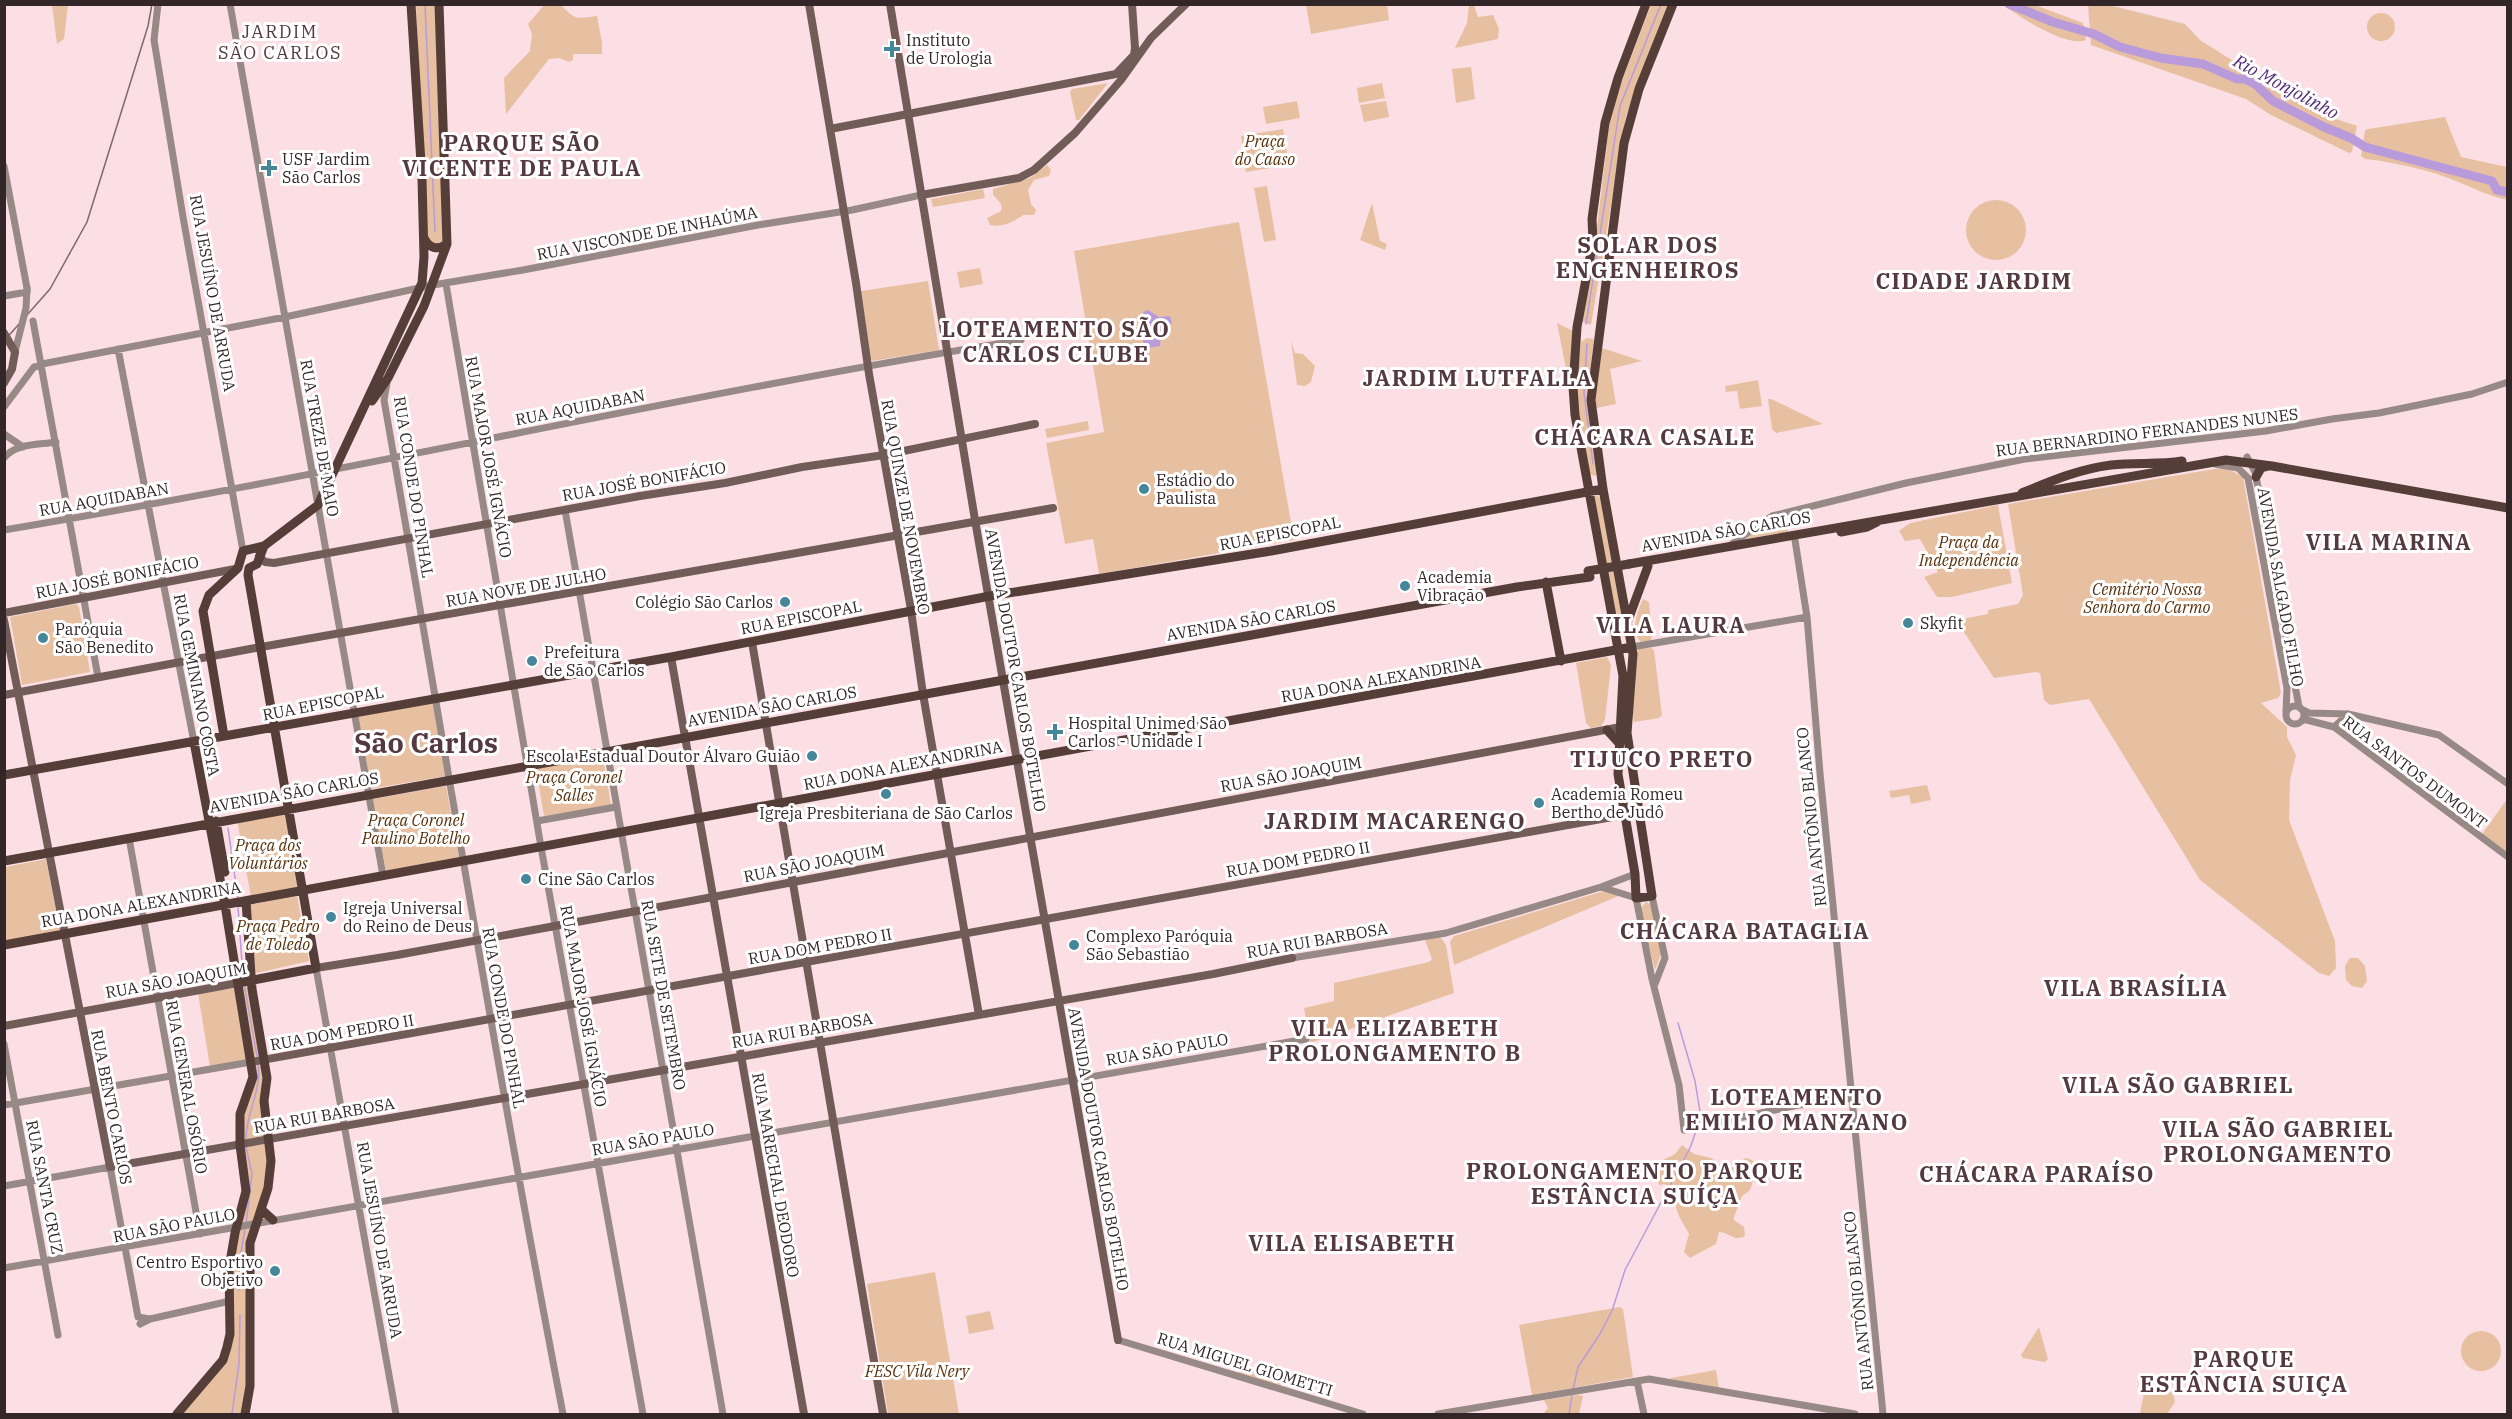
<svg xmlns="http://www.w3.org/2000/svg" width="2512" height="1419" viewBox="0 0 2512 1419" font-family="'IBM Plex Serif',serif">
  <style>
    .green { fill: #e7c0a1 }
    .water { fill: #b99bdc }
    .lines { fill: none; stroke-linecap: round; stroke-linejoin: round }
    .stream { stroke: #b99bdc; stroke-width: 1.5 }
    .river { stroke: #b99bdc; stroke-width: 9 }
    .tertiary { stroke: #978986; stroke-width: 7 }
    .secondary { stroke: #715c58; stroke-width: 8 }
    .primary { stroke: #553d38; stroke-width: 9 }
    .rail { stroke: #7c696d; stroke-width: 1.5 }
    .tertiary-bridge { stroke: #978986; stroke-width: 7 }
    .secondary-bridge { stroke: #715c58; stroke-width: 8 }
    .primary-bridge { stroke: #553d38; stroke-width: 9 }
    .poi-dot { fill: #458699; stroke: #fff; stroke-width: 2 }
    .labels { text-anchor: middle; stroke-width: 6; stroke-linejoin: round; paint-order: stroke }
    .poi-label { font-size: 16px; fill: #332629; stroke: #fff; text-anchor: start }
    .park-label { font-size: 16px; font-style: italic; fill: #59310a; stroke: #fff }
    .street-label { font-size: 16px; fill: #332629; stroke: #fff }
    .neighbourhood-label { font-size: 18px; letter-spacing: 1.5px; fill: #553941; stroke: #fff }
    .water-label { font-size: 18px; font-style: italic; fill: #552d79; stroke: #fff }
    .district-label { font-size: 22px; font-weight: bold; letter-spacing: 1.5px; fill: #553941; stroke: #fff }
    .town-label { font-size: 28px; font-weight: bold; fill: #553941; stroke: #fff }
  </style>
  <rect width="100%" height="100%" fill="#fcdfe5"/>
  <path class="green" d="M545,4L561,5C576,20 575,19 597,16L602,43V54H573V60L569,62L559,58L549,59L506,114L504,78L530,51L532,34L528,24Z
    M2088,4L2109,5L2185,24L2200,40L2303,105L2318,113L2357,126L2352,152L2349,153L2271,115L2246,99L2091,45Z
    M52,5H68L64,39L57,44Z
    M416,5H437L445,239L438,246L427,240Z
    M1306,5H1387L1389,20L1311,34Z
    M1469,5H1474L1478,17L1493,15L1499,29L1498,39L1455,48L1467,23Z
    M1651,5H1670L1626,116L1591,325L1580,321L1597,227L1611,110Z
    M2004,5H2035L2083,23L2086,40C2067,48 2019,17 2004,5Z
    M2367 27a14 14 0 1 1 28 0a14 14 0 1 1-28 0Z
    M1471,67L1475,99L1456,103L1452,69Z
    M1108,83L1079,120H1076L1070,92L1072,89Z
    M1382,83L1385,98L1359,103L1357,88Z
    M1297,101L1300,118L1266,124L1263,107Z
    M1386,101L1389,117L1364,122L1360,105Z
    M2445,117L2461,157L2507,167V200C2489,196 2473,188 2456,181C2429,170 2394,162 2365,159L2361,156L2365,130L2368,129Z
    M1283,129L1289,165L1246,172L1241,136Z
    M1047,165L1051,170L1049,176L1034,180L1028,190L1031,204L1036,210L1034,215H1023C1013,222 1003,228 990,225L987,218L1001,211C1003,202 998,201 993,195V189L1030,178Z
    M1267,186L1276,240L1264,242L1254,188Z
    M983,189L985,198L933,207L931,199Z
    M1966 230a30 30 0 1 1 60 0a30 30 0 1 1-60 0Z
    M1372,203L1380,241L1387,244L1385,250L1360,240Z
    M1239,222L1294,540L1099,574L1093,539L1065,544L1046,443L1104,432L1074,251Z
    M980,268L983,284L960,288L957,272Z
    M928,281L939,350L872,361L869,358L859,293L861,291Z
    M1557,323L1575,332L1570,376L1567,374Z
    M1587,338L1594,339L1589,381L1597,473L1595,476L1590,474L1581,432L1576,390L1581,342Z
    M1291,341L1295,353L1303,354L1315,366L1311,382L1305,386L1297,385Z
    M1602,348L1642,361L1610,369L1616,404L1596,408L1595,395Z
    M1758,380L1762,406L1740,409L1737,391L1726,392L1725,386Z
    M1768,399H1771L1823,424L1776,433L1772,429Z
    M1088,421L1089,430L1047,438L1045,429Z
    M2220,468L2230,470L2243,477L2281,693L2278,698L2261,703L2287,727V737L2296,755L2290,780L2289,820L2335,941L2336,968L2329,976L2319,973L2200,880L2089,699L2050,705L2044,700L2040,673L2035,672L1994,678L1956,620L1988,614V610L2018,604L2023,595L2008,504Z
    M1596,495L1601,498L1622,620L1616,614L1594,498Z
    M1998,505L2012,583L1952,597H1937L1924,577L1938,572L1920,539L1905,541L1899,531L1910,523Z
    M1786,518L1788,532L1745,539L1772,521Z
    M1643,599L1649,602L1652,636L1651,641L1641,642C1630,633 1637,611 1643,599Z
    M76,604L79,607L90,672L22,685L10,617Z
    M1651,648L1654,650L1662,715L1659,718L1634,722L1632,712L1637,652L1639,649Z
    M1607,657L1611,665L1605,720L1601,726L1591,728L1586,723L1576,663Z
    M433,701L446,776L370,789L357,714Z
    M603,757L611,805L544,816L536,768Z
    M1927,785L1931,800L1911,804L1909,795L1891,798L1889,791Z
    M446,786L459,859L386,872L373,799Z
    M2507,799V853L2482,834Z
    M284,812L298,888L251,897L237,820Z
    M46,859L60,930L5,941V867Z
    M1604,891L1621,895L1454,965L1450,942L1454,936Z
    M297,895L309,961L257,973L255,971L250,905Z
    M1646,902L1650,904L1662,952L1655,970L1641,915V908Z
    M1437,937L1441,938L1446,945L1454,993L1310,1043L1304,1008L1334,1001V983L1429,962L1432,959L1425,940Z
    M2350,958H2358L2365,966L2367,981L2362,988L2352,986L2346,980L2345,966Z
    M252,981L267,1078L271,1161L255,1224L245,1414H177L227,1347L229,1268L246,1191L239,1128L253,1077L238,983Z
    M236,988L248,1059L210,1067L198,993Z
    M1682,1145L1694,1154L1711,1158L1726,1169L1734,1167L1745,1158L1752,1160L1755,1165V1175L1750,1190L1742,1196L1734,1217V1220L1744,1227L1745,1236C1733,1242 1729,1232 1719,1232L1716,1244L1690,1258L1684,1252L1689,1234C1686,1228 1682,1222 1679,1216C1673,1202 1679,1196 1665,1184L1659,1185L1656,1174L1661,1169L1663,1160L1675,1154Z
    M935,1272L959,1414H888L867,1284Z
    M1620,1307L1623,1309L1633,1377L1532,1395L1519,1325Z
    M990,1311L994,1329L969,1334L966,1316Z
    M2039,1327L2048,1359L2045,1362L2023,1358L2021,1355Z
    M2461 1351a20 20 0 1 1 40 0a20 20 0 1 1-40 0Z
    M1277,1364L1281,1386L1238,1373V1372Z
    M1716,1370L1719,1388L1671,1379V1378Z
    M2145,1387L2173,1392L2175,1402L2167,1414H2140Z
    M1578,1395L1583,1396L1579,1414H1543L1548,1408L1544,1400Z"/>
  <path class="water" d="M1148,310L1159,317L1170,316L1172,323L1161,332L1160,346L1147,348L1143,342L1144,330L1140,317L1145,311Z"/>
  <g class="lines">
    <path class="stream" d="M425,4L435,232
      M1586,324L1620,106L1661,4
      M1587,344L1584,393L1593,464
      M228,828L238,899
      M238,907L243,977
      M244,984L257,1056
      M1678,1023L1695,1081L1701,1118L1699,1123
      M246,1141C245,1114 262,1092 258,1064
      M246,1224L252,1174L246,1146
      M239,1290L240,1258L245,1229
      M1573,1390L1578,1367L1600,1334L1612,1311L1625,1270L1690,1148L1696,1131
      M232,1414L239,1364L240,1315
      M1569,1414L1572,1395"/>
    <path class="river" d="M2009,4L2053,22L2094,34L2120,47L2161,58L2203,64L2237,79H2244L2255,84L2273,101L2324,127L2351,138L2365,147L2492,181L2497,190L2508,192"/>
    <path class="tertiary" d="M158,4L154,40L183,217L243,551
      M230,4L383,876
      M4,166L27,288
      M446,284L541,847L643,1414
      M4,296L27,292V288
      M33,321L98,677
      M118,349L194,742
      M387,383L384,400C443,738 498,1077 563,1414
      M4,407L34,367L42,364L285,317L433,285L523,270L758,225L852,210L921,195
      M4,434L23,447
      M2247,457L2255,472L2258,487L2299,707
      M4,458C15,443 39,445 56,442
      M2215,464L2238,468L2248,478L2287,688L2286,712
      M565,510L723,1414
      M4,530C344,473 680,395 1021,340
      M1795,540L1807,617L1820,773L1883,1414
      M1729,546L1772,516L1906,483L2025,459L2266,431L2332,419L2379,413L2472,394L2508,382
      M1632,647L1807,617
      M2286 715a9 9 0 1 1 18 0a9 9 0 1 1-18 0Z
      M2301,709L2309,713L2348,714L2439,735L2508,784
      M2303,719L2334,727L2508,857
      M2334,727L2348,714
      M537,821L616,807
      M129,838L200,1234
      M1601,887L1636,898L1652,979L1679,1085L1684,1130L1793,1106L1853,1097
      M1652,896L1665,958L1655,984
      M1292,958L1446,933L1601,887L1635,874
      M316,968L396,1414
      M4,1044L58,1335
      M4,1105L251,1062
      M4,1186L110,1167L138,1317L150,1319
      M4,1268L1306,1039
      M140,1324L150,1319L230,1301
      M1118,1340L1363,1414
      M1637,1381L1644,1414
      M1438,1414L1649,1379L1855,1414"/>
    <path class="secondary" d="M809,4L856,283L869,374L910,604L923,694L979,1015
      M890,4L975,520L1118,1340
      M830,129L1116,74L1134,55L1135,48L1132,4
      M921,195L1019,178L1034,170L1075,133L1121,80L1151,38L1186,4
      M4,383L12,369L15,352
      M259,556L265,562L274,563L640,496L725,483L802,467L884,455L1035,424
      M4,613L235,569
      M4,620L110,1167L1213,974L1292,958
      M752,642L883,1414
      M671,657L804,1414
      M4,695L261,647L1053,508
      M316,968L397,955L713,897L1626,726
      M4,1026L238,983
      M251,1062L1640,812"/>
    <path class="primary" d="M1646,4L1618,78L1605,123L1592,219L1593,242L1577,327L1573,387L1575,415L1623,676L1618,774L1635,874L1636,898L1652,896L1627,733L1633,654L1603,489L1591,400L1624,143L1639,89L1673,4
      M424,238C429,248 437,251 447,244
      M372,401L388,378L424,306L447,244L439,4
      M2256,477L2261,468L2269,466
      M2022,493C2051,481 2079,469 2111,465C2135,462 2159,465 2182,461
      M1841,532L1867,527L1877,522
      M1629,564L2226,460L2272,466L2508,508
      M1546,582L1561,661
      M1627,623L1648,566
      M1607,730L1618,742
      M224,736L203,611L209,595L238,568L243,551L264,546L318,505L422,283L424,257L422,179L411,4
      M4,775L671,657L990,596L1271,551L1603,489
      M216,821L225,872
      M4,861L1517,587L1590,577
      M4,945L1632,647
      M238,983L316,968L248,575L249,568L257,564L264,546
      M261,1209L273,1220
      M177,1414L223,1360L227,1347L230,1334L229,1268L235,1233L246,1191L240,1145V1114L253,1077L225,905L194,742
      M245,1414L250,1386V1243L268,1188L271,1161L264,1101L267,1078L252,989L246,901"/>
    <path class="rail" d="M4,341L50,289L87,222L148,26L152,4"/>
    <path class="tertiary-bridge" d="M15,352L26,308L27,288"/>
    <path class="secondary-bridge" d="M4,333L15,352"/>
    <path class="primary-bridge" d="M1588,571L1629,564"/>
  </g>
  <g class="poi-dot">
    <path d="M889 40h6v6h6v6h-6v6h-6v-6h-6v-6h6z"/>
    <path d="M266 159h6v6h6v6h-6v6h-6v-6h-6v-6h6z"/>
    <circle cx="1144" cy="489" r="6"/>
    <circle cx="1405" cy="586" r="6"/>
    <circle cx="785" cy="602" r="6"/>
    <circle cx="1908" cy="623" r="6"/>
    <circle cx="43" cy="638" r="6"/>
    <circle cx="532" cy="661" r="6"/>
    <path d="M1052 723h6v6h6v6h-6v6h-6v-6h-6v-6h6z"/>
    <circle cx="812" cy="756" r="6"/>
    <circle cx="886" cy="794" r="6"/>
    <circle cx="1539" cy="803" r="6"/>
    <circle cx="526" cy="879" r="6"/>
    <circle cx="331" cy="917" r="6"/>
    <circle cx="1074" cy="945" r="6"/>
    <circle cx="275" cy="1271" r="6"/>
  </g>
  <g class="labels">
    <g class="poi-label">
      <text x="906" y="46">Instituto<tspan x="906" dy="18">de Urologia</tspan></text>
      <text x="282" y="165">USF Jardim<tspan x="282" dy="18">São Carlos</tspan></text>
      <text x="1156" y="486">Estádio do<tspan x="1156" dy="18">Paulista</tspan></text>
      <text x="1417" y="583">Academia<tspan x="1417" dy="18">Vibração</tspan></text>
      <text x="773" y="608" text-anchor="end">Colégio São Carlos</text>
      <text x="1920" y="629">Skyfit</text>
      <text x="55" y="635">Paróquia<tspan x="55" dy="18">São Benedito</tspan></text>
      <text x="544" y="658">Prefeitura<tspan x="544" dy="18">de São Carlos</tspan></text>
      <text x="1068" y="729">Hospital Unimed São<tspan x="1068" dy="18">Carlos - Unidade I</tspan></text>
      <text x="800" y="762" text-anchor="end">Escola Estadual Doutor Álvaro Guião</text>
      <text x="1551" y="800">Academia Romeu<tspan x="1551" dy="18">Bertho de Judô</tspan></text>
      <text x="886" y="819" text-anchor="middle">Igreja Presbiteriana de São Carlos</text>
      <text x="538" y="885">Cine São Carlos</text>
      <text x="343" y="914">Igreja Universal<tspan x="343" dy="18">do Reino de Deus</tspan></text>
      <text x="1086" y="942">Complexo Paróquia<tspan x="1086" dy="18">São Sebastião</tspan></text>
      <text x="263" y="1268" text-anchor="end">Centro Esportivo<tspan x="263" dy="18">Objetivo</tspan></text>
    </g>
    <g class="park-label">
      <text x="1265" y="147">Praça<tspan x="1265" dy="18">do Caaso</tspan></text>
      <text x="1969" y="548">Praça da<tspan x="1969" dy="18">Independência</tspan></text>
      <text x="2147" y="595">Cemitério Nossa<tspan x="2147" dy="18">Senhora do Carmo</tspan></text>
      <text x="574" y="783">Praça Coronel<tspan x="574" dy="18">Salles</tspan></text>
      <text x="416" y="826">Praça Coronel<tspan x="416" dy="18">Paulino Botelho</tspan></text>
      <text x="268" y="851">Praça dos<tspan x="268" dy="18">Voluntários</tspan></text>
      <text x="278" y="932">Praça Pedro<tspan x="278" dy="18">de Toledo</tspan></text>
      <text x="917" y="1377">FESC Vila Nery</text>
    </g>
    <g class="street-label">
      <text transform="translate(647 233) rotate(-11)" y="6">RUA VISCONDE DE INHAÚMA</text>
      <text transform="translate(213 293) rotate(80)" y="6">RUA JESUÍNO DE ARRUDA</text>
      <text transform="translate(580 407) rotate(-11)" y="6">RUA AQUIDABAN</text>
      <text transform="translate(2147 432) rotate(-7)" y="6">RUA BERNARDINO FERNANDES NUNES</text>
      <text transform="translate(320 438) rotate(80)" y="6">RUA TREZE DE MAIO</text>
      <text transform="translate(489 457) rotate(80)" y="6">RUA MAJOR JOSÉ IGNÁCIO</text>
      <text transform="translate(644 481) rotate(-10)" y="6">RUA JOSÉ BONIFÁCIO</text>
      <text transform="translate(414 487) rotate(81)" y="6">RUA CONDE DO PINHAL</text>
      <text transform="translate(104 499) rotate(-10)" y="6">RUA AQUIDABAN</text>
      <text transform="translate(906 507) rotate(80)" y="6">RUA QUINZE DE NOVEMBRO</text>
      <text transform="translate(1726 531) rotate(-10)" y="6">AVENIDA SÃO CARLOS</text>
      <text transform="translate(1280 533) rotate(-11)" y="6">RUA EPISCOPAL</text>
      <text transform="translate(117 577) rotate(-11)" y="6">RUA JOSÉ BONIFÁCIO</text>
      <text transform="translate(526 587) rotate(-10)" y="6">RUA NOVE DE JULHO</text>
      <text transform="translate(2281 587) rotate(80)" y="6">AVENIDA SALGADO FILHO</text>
      <text transform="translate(801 617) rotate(-11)" y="6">RUA EPISCOPAL</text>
      <text transform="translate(1251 620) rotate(-10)" y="6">AVENIDA SÃO CARLOS</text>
      <text transform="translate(1016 670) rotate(80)" y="6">AVENIDA DOUTOR CARLOS BOTELHO</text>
      <text transform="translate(1381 679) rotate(-10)" y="6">RUA DONA ALEXANDRINA</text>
      <text transform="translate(197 685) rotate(79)" y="6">RUA GEMINIANO COSTA</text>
      <text transform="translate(323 703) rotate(-11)" y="6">RUA EPISCOPAL</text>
      <text transform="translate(772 706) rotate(-10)" y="6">AVENIDA SÃO CARLOS</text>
      <text transform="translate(903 765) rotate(-11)" y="6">RUA DONA ALEXANDRINA</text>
      <text transform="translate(2415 772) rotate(37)" y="6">RUA SANTOS DUMONT</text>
      <text transform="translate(1291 774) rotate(-10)" y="6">RUA SÃO JOAQUIM</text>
      <text transform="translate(294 792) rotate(-10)" y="6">AVENIDA SÃO CARLOS</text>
      <text transform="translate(1811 817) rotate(-96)" y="6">RUA ANTÔNIO BLANCO</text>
      <text transform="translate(1298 859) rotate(-10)" y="6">RUA DOM PEDRO II</text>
      <text transform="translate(814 863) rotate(-11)" y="6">RUA SÃO JOAQUIM</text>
      <text transform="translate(141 904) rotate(-10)" y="6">RUA DONA ALEXANDRINA</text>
      <text transform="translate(1317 940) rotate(-10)" y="6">RUA RUI BARBOSA</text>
      <text transform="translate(820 946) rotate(-10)" y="6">RUA DOM PEDRO II</text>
      <text transform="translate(176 980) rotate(-10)" y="6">RUA SÃO JOAQUIM</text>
      <text transform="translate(664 995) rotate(80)" y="6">RUA SETE DE SETEMBRO</text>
      <text transform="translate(584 1006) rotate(80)" y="6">RUA MAJOR JOSÉ IGNÁCIO</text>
      <text transform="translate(504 1018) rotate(80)" y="6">RUA CONDE DO PINHAL</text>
      <text transform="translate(802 1030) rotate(-10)" y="6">RUA RUI BARBOSA</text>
      <text transform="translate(342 1032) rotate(-10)" y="6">RUA DOM PEDRO II</text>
      <text transform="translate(1167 1049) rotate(-10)" y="6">RUA SÃO PAULO</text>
      <text transform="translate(187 1087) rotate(80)" y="6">RUA GENERAL OSÓRIO</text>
      <text transform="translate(112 1107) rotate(79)" y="6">RUA BENTO CARLOS</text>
      <text transform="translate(324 1115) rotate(-10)" y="6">RUA RUI BARBOSA</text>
      <text transform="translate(653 1139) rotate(-10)" y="6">RUA SÃO PAULO</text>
      <text transform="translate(1099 1149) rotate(80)" y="6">AVENIDA DOUTOR CARLOS BOTELHO</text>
      <text transform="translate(776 1175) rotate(80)" y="6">RUA MARECHAL DEODORO</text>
      <text transform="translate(45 1187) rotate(79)" y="6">RUA SANTA CRUZ</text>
      <text transform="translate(174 1225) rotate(-11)" y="6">RUA SÃO PAULO</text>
      <text transform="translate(380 1240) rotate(80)" y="6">RUA JESUÍNO DE ARRUDA</text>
      <text transform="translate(1858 1301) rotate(-96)" y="6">RUA ANTÔNIO BLANCO</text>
      <text transform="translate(1245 1364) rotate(17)" y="6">RUA MIGUEL GIOMETTI</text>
    </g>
    <g class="neighbourhood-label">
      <text x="280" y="38">JARDIM<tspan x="280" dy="21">SÃO CARLOS</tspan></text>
    </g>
    <g class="water-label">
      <text transform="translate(2286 87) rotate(28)" y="6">Rio Monjolinho</text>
    </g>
    <g class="district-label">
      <text x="522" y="151">PARQUE SÃO<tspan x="522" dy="25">VICENTE DE PAULA</tspan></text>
      <text x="1648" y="253">SOLAR DOS<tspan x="1648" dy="25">ENGENHEIROS</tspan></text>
      <text x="1974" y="289">CIDADE JARDIM</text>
      <text x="1056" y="337">LOTEAMENTO SÃO<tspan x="1056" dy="25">CARLOS CLUBE</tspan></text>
      <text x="1478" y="386">JARDIM LUTFALLA</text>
      <text x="1645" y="445">CHÁCARA CASALE</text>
      <text x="2389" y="550">VILA MARINA</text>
      <text x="1671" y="633">VILA LAURA</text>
      <text x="1662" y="767">TIJUCO PRETO</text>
      <text x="1395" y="829">JARDIM MACARENGO</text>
      <text x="1745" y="939">CHÁCARA BATAGLIA</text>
      <text x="2136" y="996">VILA BRASÍLIA</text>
      <text x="1395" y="1036">VILA ELIZABETH<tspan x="1395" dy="25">PROLONGAMENTO B</tspan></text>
      <text x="2178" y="1093">VILA SÃO GABRIEL</text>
      <text x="1797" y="1105">LOTEAMENTO<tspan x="1797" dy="25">EMILIO MANZANO</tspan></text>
      <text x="2278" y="1137">VILA SÃO GABRIEL<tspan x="2278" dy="25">PROLONGAMENTO</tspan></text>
      <text x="1635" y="1179">PROLONGAMENTO PARQUE<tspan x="1635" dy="25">ESTÂNCIA SUÍÇA</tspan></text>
      <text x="2037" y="1182">CHÁCARA PARAÍSO</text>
      <text x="1352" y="1251">VILA ELISABETH</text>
      <text x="2244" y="1367">PARQUE<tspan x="2244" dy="25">ESTÂNCIA SUIÇA</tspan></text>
    </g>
    <g class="town-label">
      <text x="426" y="753">São Carlos</text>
    </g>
  </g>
  <rect width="2512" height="1419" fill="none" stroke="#332629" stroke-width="12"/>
</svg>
